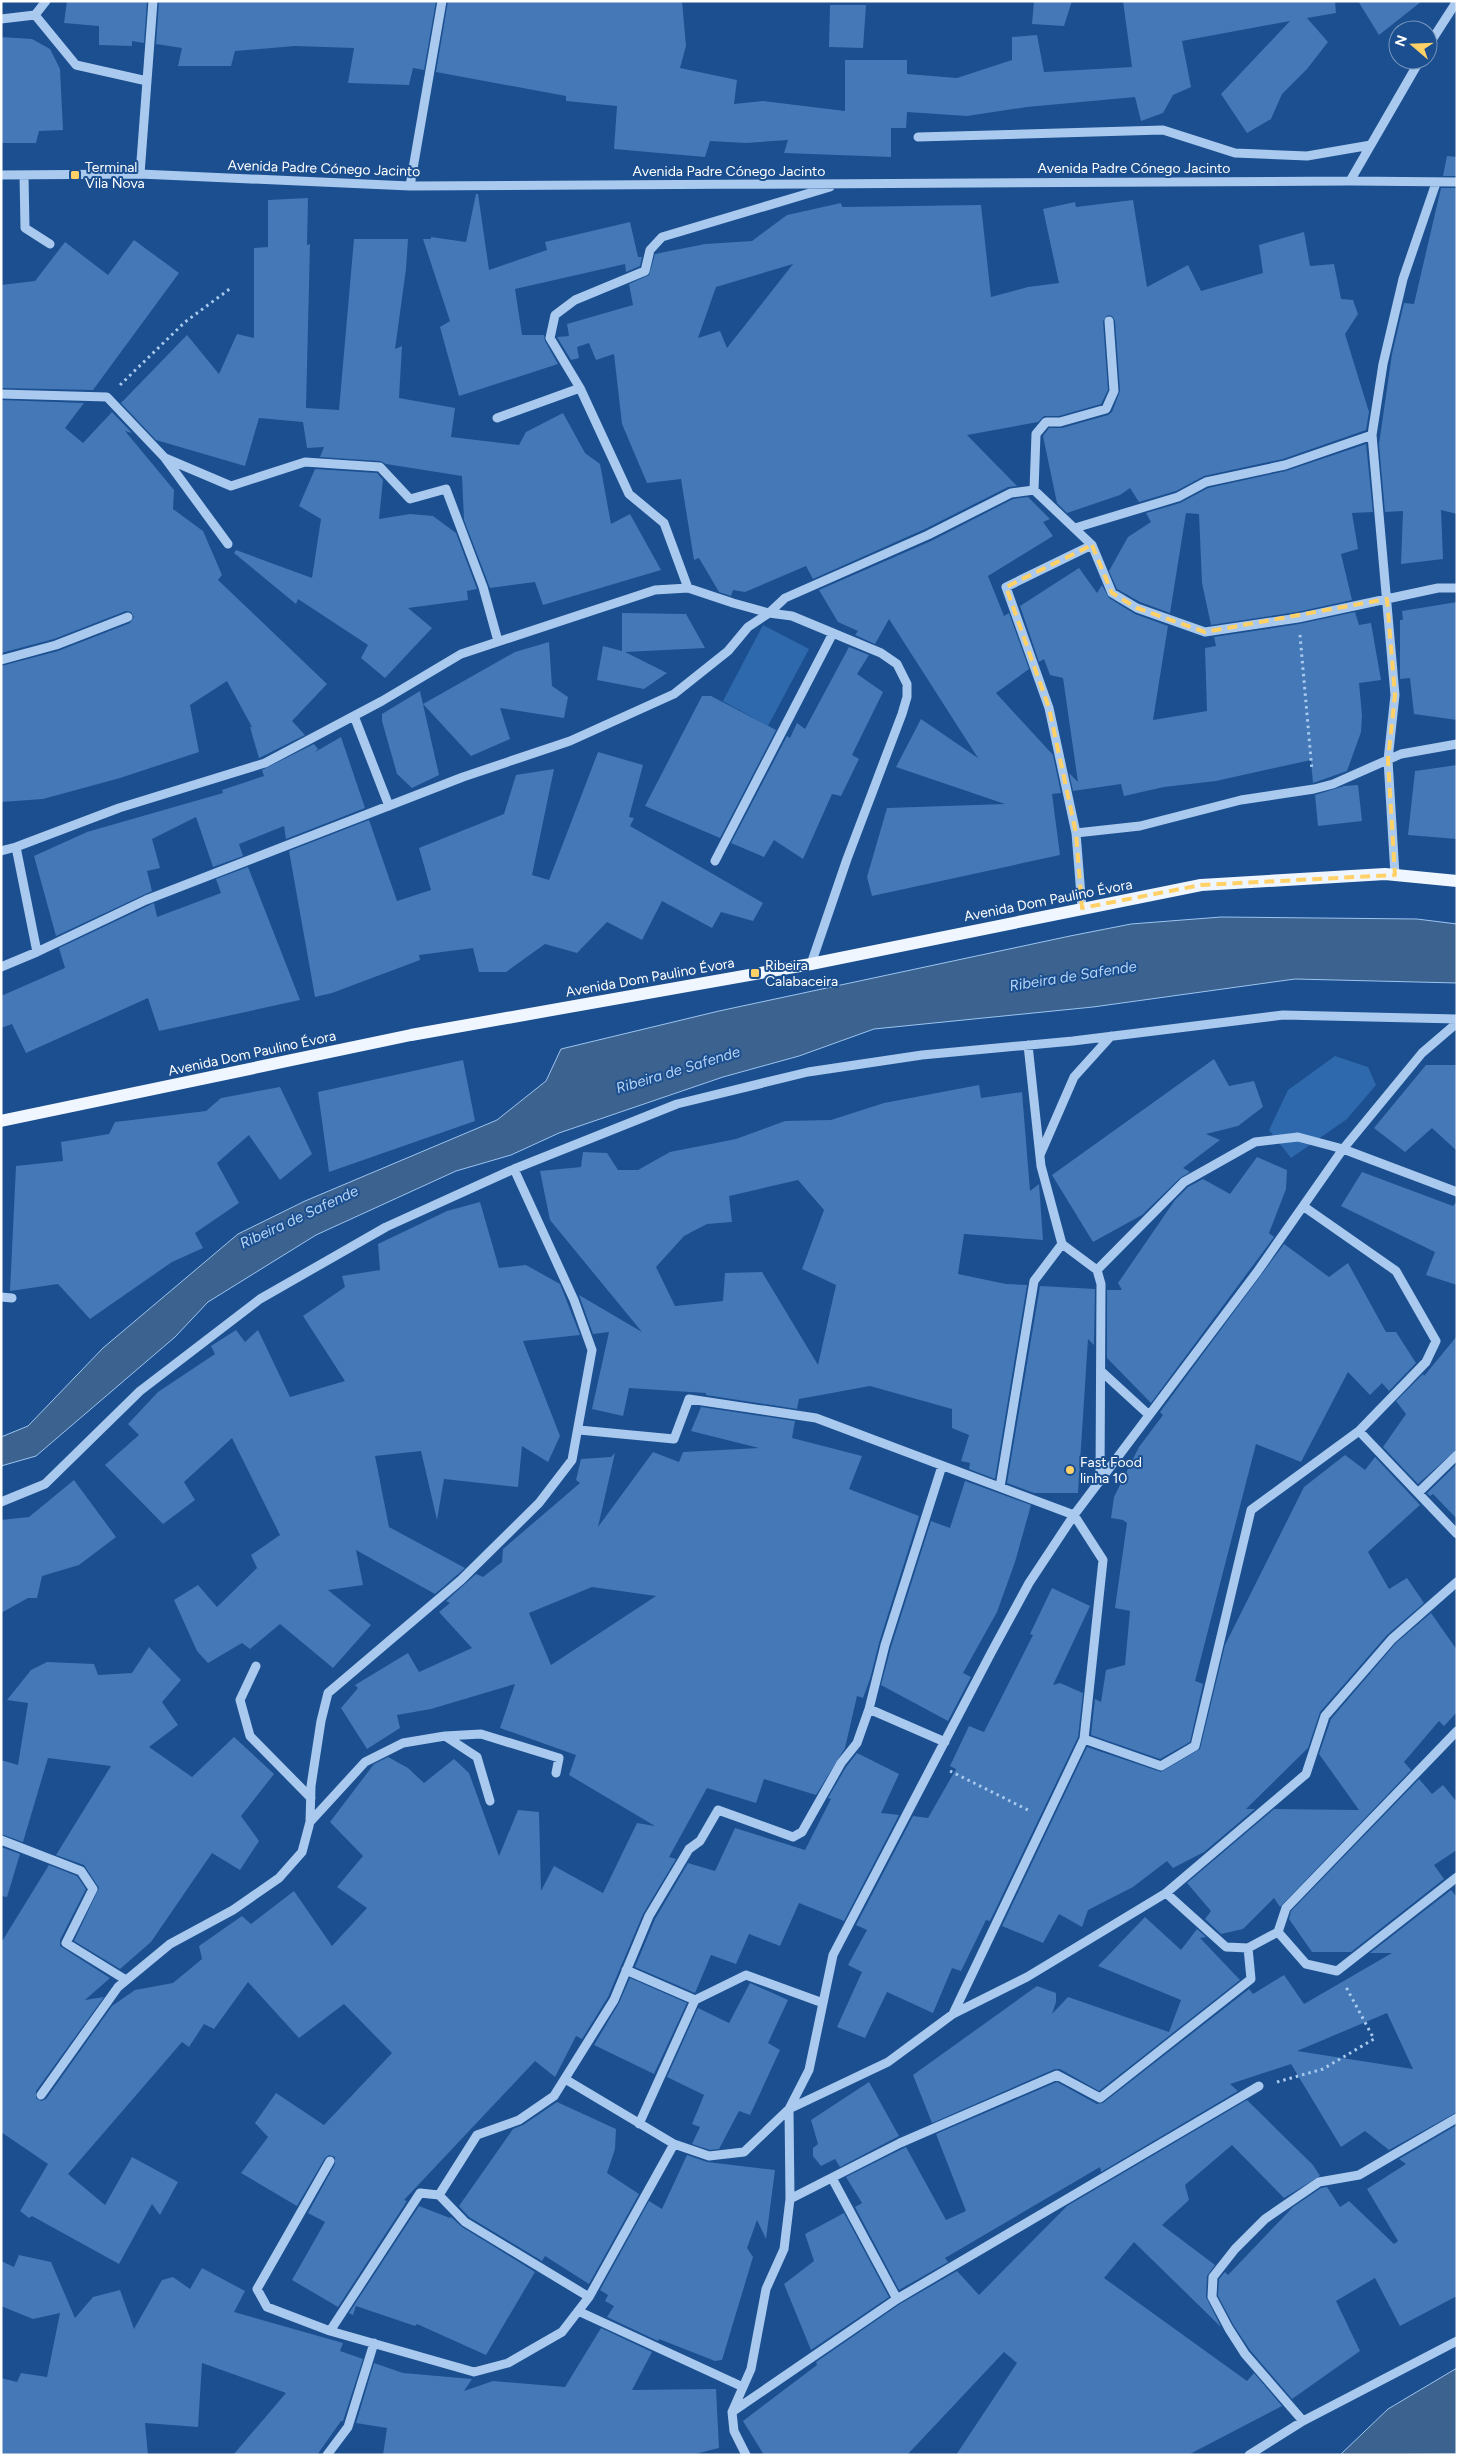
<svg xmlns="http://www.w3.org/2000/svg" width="1458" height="2456" viewBox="0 0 1458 2456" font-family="Figtree,sans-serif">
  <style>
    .green { fill: #2e69ad }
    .water { fill: #3c6290; stroke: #9cc4f0 }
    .building { fill: #4478b7; fill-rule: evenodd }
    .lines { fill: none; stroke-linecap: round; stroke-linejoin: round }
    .path { stroke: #a9c9ee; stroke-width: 3; stroke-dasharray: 2.5 4; stroke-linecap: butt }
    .minor { stroke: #a9c9ee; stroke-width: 9 }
    .major { stroke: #f0f6ff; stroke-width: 12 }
    .marked { fill: none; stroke: #ffd166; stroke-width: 4; stroke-dasharray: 10 6; stroke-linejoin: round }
    .poi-dot { fill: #ffd166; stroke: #1b4f8f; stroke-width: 2 }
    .labels { text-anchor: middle; stroke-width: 4; stroke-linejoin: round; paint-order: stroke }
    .poi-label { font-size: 14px; fill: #fff; stroke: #1b4f8f; text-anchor: start }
    .street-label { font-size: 14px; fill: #fff; stroke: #1b4f8f }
    .water-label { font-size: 15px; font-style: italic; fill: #b5d3f5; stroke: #1b4f8f }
  </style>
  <rect width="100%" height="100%" fill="#1b4f8f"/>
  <path class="green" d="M763,625L809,649L768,726L723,701Z
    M1335,1056L1368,1067L1376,1085L1347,1119L1291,1158L1269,1130L1288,1090Z"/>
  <path class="water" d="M1221,917L1417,919L1457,924V983L1295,979L1093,1007L874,1029L799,1056L723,1077L559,1133L511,1155L456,1171L316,1235L208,1302L175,1337L36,1456L1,1466V1437L28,1426L103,1348L238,1234L305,1201L497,1120L546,1081L561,1049L719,1011L1070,936L1131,924Z
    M1457,2368V2454L1340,2455L1388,2409Z"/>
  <path class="building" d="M67,1H147L144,43L132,41V46L99,45V26L64,23Z
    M159,1H436L424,70L413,68L409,85L348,83L354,48L295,46L235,51L231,66H178L182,48L156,44Z
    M448,1H682L686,46L680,68L737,80L734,104L763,101L845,111V60H907V74L957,78L1012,60V37L1037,35L1044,72L1132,67L1123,1H1335L1336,13L1307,18L1328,42L1307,69L1282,94L1271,119L1247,133L1221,94L1290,21L1182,41L1191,87L1173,95L1163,113L1141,121L1135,97L1027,107L967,116L907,112L906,128H891V157L784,153L788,140L746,143L710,141L705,157L614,149L617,106L566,101V96L436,72Z
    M1034,1H1072L1064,26L1032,24Z
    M1358,1H1422L1379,35Z
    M830,5H866L863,48L829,47Z
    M1,37L32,39L50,49L60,69L63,130L39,131L36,143H1Z
    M1447,156L1457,157V176H1443Z
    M1441,188H1457V514L1441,510L1443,559L1401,564L1403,511L1385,512L1379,444L1392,354L1404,303L1414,304Z
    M476,194H478L489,270L547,250L545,242L630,222L638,257H642L640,266L626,272L625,264L515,289L522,335H544L545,341L558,364L459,396L440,327L450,321L423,239H431V237L466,242Z
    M308,198L307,245L310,244L306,408L339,410L354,239H408L406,269L395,349L402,346L399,398L455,408L451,437L519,445L526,432L563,413L585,453L600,464L611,524L630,514L661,570L543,605L535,582L490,588L464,520L462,476L386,464L380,461L320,457L324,447L307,448L303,422L259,418L245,466L156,440L121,403L187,335L219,374L237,334L254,338V248L268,247V200Z
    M1133,200L1147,287L1188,265L1201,291L1263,273L1259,245L1304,232L1310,266L1334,264L1341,299L1353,300L1358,314L1345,334L1369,412L1366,430L1283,459L1204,476L1176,491L1139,502L1130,488L1120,495L1067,513L1057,503L1043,436L1049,428H1062L1108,415L1112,412L1120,391L1115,321L1112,316L1108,315L1103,321L1108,390L1101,404L1059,416H1044L1038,422L967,435L1017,486L1008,487L925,529L813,579L806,566L745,592L733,590L731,596L719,592L699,558L694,560L681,479L647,483L622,424L614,354L596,360L589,343L577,347L579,358L571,360L557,337L569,336L567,324L633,305L629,284L649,275L655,254L705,244L752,241L787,215L841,203L842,207L981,205L991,297L1028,287L1059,283L1043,209L1075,202L1076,207ZM793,264L727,348L720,331L698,338L716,287Z
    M134,240L179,273L93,390L1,388V285L35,281L65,242L108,275Z
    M1,400L84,403L65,428L83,443L112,412L132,433L125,431L174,490L173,509L203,531L222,575L218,580L327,684L292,721L305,735L259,758L250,727H252L227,681L190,705L199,752L120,778L43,799L1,802V666L58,651L130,623L134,617L131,612L126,611L54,639L1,653Z
    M1366,444L1373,512L1352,513L1358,549L1341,554L1352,600L1297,612L1211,625L1202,583L1199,514L1186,513L1170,613L1140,602L1117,589L1109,571L1128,537L1151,522L1146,513L1180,503L1208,488L1286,471Z
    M315,469L377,473L383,480L379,519L410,514L433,516L456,533L477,589L467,591L468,600L408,608L432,628L385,678L361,658L368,645L298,599L296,604L234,553L236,550L312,578L321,519L299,506Z
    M1028,497L1050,519L1043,522L1053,536L988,576L1004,616L1009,613L1029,669L996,693L1053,755L1061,793L1052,794L1060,855L872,896L867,877L887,808L1005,804L896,767L921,719L978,758L889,619L875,644L855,635L858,631L838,622L819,590L931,541L1013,499Z
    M1079,568L1097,593L1102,585L1109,598L1135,614L1168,626L1153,720L1207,711L1205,648L1216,646L1214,637L1299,624L1355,612L1359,625L1371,623L1381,680L1359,683L1362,715L1361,732L1347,771L1313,783L1311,760L1216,781L1164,787L1124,796L1121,784L1073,791L1069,773L1078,782L1063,678L1050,675L1044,659L1039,662L1020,606Z
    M1457,602V720L1414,714L1410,678L1400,679V620H1403L1402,611Z
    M622,613L686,614L705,648L625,652L667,673L644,689L597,680L603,646L622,651Z
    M549,642L552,686L568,697L564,718L500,708L510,739L471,756L423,704L515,652Z
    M849,647L869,655L857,674L883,692L852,755L859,759L841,796L832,794L803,859L774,840L764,857L731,843L787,736L790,738L797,723L805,729Z
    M420,691L439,775L412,788L397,774L382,721V714Z
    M702,696H711L776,730L720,838L645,806Z
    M341,737L365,808L286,839L284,826L239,844L243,856L213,867L196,817L152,839L160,868L147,871L152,891L56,936L34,856L87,832L223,793L222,790L264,776L262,770L314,744L318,749L315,752Z
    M598,752L643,765L629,817L634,818L630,826L763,903L753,921L721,912L712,928L662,901L642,940L607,922L577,953L545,944L506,972H479L473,948L419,955L420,960L332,993L315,997L289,851L369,820L397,901L431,890L419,848L504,814L516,775L554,769L532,875L549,880Z
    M1457,765V839L1408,835L1415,771Z
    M1358,785L1362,821L1318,826L1315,795L1344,786Z
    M248,867L300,1000L159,1031L148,998L26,1053L12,1024L1,1028V996L65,968L59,948L154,903L157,917L221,893L216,879Z
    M1214,1059L1229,1086L1254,1081L1263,1107L1238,1126L1206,1134L1220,1140L1183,1168L1190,1172L1180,1178L1142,1215L1093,1242L1052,1175Z
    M463,1060L475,1121L329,1172L318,1092Z
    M1426,1065H1457V1151L1432,1128L1405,1152L1374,1128Z
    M979,1085L981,1098L1022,1092L1030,1191L1039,1184L1043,1240L964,1234L958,1274L1006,1284L1027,1285L995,1479L969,1469L970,1463L961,1461L969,1435L952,1428V1409L870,1386L799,1399L797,1409L706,1395V1393L629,1388L623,1416L592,1409L609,1332L593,1334L579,1295L642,1332L550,1220L540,1171L581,1167L583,1152L607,1153L618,1170H638L670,1152L736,1139L785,1121L831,1120L884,1103ZM798,1180L824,1210L802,1269L836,1285L818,1365L762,1272L725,1273L723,1301L675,1306L656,1267L684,1236L707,1224L732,1222L729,1196Z
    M280,1087L312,1154L280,1180L249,1135L217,1163L239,1203L195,1233L203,1248L172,1262L90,1319L58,1284L10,1291L16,1166L63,1161L61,1142L109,1134L115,1122L206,1111L221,1098Z
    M1257,1157L1287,1170L1286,1189L1269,1233L1274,1237L1151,1403L1107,1358V1290H1122L1118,1283L1175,1200L1188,1187L1203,1179L1230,1194Z
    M1362,1172L1453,1206L1457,1201V1285L1426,1275L1435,1252L1341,1206Z
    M480,1202L499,1268L526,1265L560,1284L580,1335L523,1341L560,1436L548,1462L522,1446L518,1487L444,1479L437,1520L421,1451L375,1456L389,1527L465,1568L435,1594L356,1550L363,1585L328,1590L371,1625L333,1668L280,1624L250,1649L242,1643L208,1663L197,1651L174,1600L198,1585L217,1607L257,1568L251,1555L280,1535L232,1438L184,1482L195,1500L163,1524L105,1465L139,1435L128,1424L158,1392L215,1354L211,1346L236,1330L245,1342L258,1330L290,1397L345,1381L303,1316L345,1287L342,1276L380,1270L378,1244L447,1211Z
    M1284,1244L1329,1277L1348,1263L1386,1332H1396L1416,1363L1389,1391L1382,1383L1370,1395L1348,1372L1301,1462L1256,1444L1195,1681L1203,1684L1190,1742L1160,1759L1091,1735L1095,1699L1101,1702L1106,1670L1125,1665L1130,1611L1115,1608L1127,1523L1123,1520L1111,1518L1114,1497L1139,1447L1163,1415L1160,1412Z
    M1040,1286L1095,1289L1094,1345L1088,1339L1078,1493H1034L1007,1483Z
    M1457,1336V1449L1418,1484L1383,1447L1406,1414L1396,1401L1423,1374L1424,1376Z
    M701,1407L795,1421L792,1438L862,1456L849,1489L919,1516L879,1643L870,1679L863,1698L857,1696L845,1748L816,1795L764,1779L756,1803L707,1788L669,1857L676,1859L643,1914L608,1997L582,2039L576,2036L555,2077L535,2061L404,2200L407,2201L338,2307L292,2280L325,2222L308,2213L335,2164V2157L329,2155L325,2158L297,2206L241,2173L268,2137L255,2123L276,2093L324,2125L392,2053L344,2004L299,2038L248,1982L214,2029L204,2024L189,2047L182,2042L68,2174L105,2205L132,2157L178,2182L160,2215L152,2204L119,2264L32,2216L29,2218L20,2211L48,2164L1,2132V1943L49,1865L77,1876L86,1889L60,1940V1946L110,1978L85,2000L104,1997L36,2091V2098L41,2101L46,2099L112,2006L135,1990L173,1983L202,1959L199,1946L242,1916L251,1924L294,1891L332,1946L367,1908L337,1887L363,1856L330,1822L374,1764L388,1757L408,1768L424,1783L454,1759L469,1773L499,1856L518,1810L539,1812L541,1891L554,1866L603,1893L637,1823L655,1826L569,1775L576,1755L500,1728L515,1684L431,1709L397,1715L400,1728L367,1749L341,1708L358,1688L355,1685L408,1653L419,1672L472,1648L439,1612L450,1603L446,1601L476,1574L483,1577L502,1562L503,1549L580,1483L576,1480L581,1459L611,1457L615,1453L598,1527L653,1452L679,1462L683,1452L759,1448L691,1431ZM592,1587L656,1596L551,1665L529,1613Z
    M1345,1455L1365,1470L1375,1457L1420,1505L1368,1552L1389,1589L1407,1578L1424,1603L1387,1635L1320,1712L1308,1748L1246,1809H1255L1204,1852L1173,1868L1167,1861L1133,1887L1088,1910L1082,1927L1059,1914L1043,1943L1002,1926L1087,1747L1161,1772L1200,1749L1225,1645L1304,1487Z
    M1457,1464V1519L1433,1494L1430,1496L1427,1493Z
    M74,1480L116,1537L79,1565L42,1576L37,1598H28L1,1613V1520L29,1517Z
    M965,1481L1031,1505L1015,1562L997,1612L963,1673L971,1677L948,1721L881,1685L891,1647L931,1521L950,1528Z
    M1052,1588L1090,1606L1053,1685L1060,1683L1083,1693L1078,1737L990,1921L986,1920L961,1971L952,1968L933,2013L887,1992L865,2038L837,2027L862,1972L848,1965L867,1930L856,1925L913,1816L928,1818L956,1769L950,1766L969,1726L984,1732L1033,1635L1030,1634Z
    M1431,1613L1457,1650V1712L1444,1726L1439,1721L1404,1762L1411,1770L1280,1907L1274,1898L1243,1929L1221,1934L1205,1919L1211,1911L1187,1883L1274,1809L1359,1810L1319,1754L1331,1719L1396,1643Z
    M149,1647L181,1680L162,1702L178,1725L149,1747L192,1777L234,1737L274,1774L241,1816L259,1841L240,1870L212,1853L151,1942L120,1969L74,1941L99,1888L84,1865L56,1855L111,1766L48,1758L23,1842L1,1834V1760L18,1765L28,1703L7,1700L31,1670L47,1662L94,1664L98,1675L132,1673Z
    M857,1753L899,1774L881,1813L899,1815L844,1921L799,1903L780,1946L749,1934L736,1964L711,1955L695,1993L635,1967L655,1919L688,1863L715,1871L735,1828L805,1850L831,1799L828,1798L846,1767Z
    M1419,1779L1432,1794L1443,1785L1457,1802V1850L1434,1865L1444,1879L1351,1952H1312L1289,1919L1291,1911Z
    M1,1847L20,1854L7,1897L1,1896Z
    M1451,1890L1457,1897V2112L1389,2150L1365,2131L1341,2147L1291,2064L1230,2084L1238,2091L1101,2172L1100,2167L945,2258L948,2262L899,2290L855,2207L862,2203L846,2177L906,2147L946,2220L966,2211L936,2134L1057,2082L1097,2104L1103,2103L1249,1989L1253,1994L1284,1975L1304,2004L1392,1953H1370ZM1387,2013L1413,2069L1297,2051Z
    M1145,1917L1181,1950L1197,1929L1206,1937L1200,1938L1240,1980L1099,2091L1060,2069H1055L932,2123L913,2075L1037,1986L1056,1993V2002L1052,2014L1068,1997L1169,2032L1181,2000L1098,1966Z
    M630,1978L687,2003L654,2074L594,2045L619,2003Z
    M750,1983L788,2000L768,2043L780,2050L750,2115L739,2111L719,2149L710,2150L692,2144L700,2127L692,2124L704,2095L667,2077L698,2008L729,2023Z
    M869,2082L899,2136L840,2167L835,2159L821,2166L813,2156V2148L818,2144L811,2120Z
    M1247,2100L1313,2165L1320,2176L1284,2198L1232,2145L1185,2185L1189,2200L1162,2225L1215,2265L1207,2276L1206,2297L1221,2327L1134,2242L1104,2278L1247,2381L1254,2373L1282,2406L1188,2455H956L1017,2363L1004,2352L907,2455H764L743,2421L817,2365L816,2362L900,2304L957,2271L979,2295L1067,2206Z
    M557,2102L616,2129L615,2149L607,2173L639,2194L589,2284L545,2256L542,2261L469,2217L459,2206L513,2129L523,2125Z
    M1457,2125V2296L1400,2326L1375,2278L1336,2301L1360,2351L1292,2399L1250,2350L1234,2326L1218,2296L1219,2279L1225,2272L1228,2275L1293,2207L1321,2188L1327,2187L1340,2207L1349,2201L1394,2244L1398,2241L1367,2189L1406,2164L1399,2159Z
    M687,2155L707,2162L775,2170L766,2239L757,2220L747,2248L753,2257L722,2360L715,2361L659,2339L658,2341L607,2317L614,2306L605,2301L608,2295L600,2290L649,2201L662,2209Z
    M419,2206L450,2218L451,2217L462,2227L535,2272L486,2355L417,2324L415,2326L356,2306L353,2315L349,2313Z
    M844,2213L889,2297L811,2350L784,2284L814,2261L805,2234Z
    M19,2255L51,2262L75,2318L93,2297L120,2290L134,2329L162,2280L173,2277L190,2289L202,2268L245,2291L234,2312L343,2343L340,2351L363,2359L343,2421H341L317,2455H233L286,2393L202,2363L198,2427L145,2423L148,2455H1V2378L17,2382L21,2373L47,2377L60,2313L33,2319L1,2306V2261L14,2267Z
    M601,2328L652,2352L632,2390L716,2389L719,2448L691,2455H383L387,2428L356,2423L374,2363L403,2373L472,2379L464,2391L493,2381L565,2387Z"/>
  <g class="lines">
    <path class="path" d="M120,385L185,322L231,288
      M1300,635L1312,771
      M950,1771L1030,1811
      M1277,2082L1323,2069L1374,2039L1346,1987"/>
    <path class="minor" d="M35,15L46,1
      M1,19L35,15L76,65L147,81
      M1428,46L1457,1
      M918,137L1163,130L1235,153L1307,156L1371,145
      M140,174L153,1
      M1,175L140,174L410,186L1350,181L1457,182
      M24,175L25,228L50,244
      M1350,181L1420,60
      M410,186L442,1
      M580,388L550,338L555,315L575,300L645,271L650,250L662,237L830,187
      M1,394L107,397L165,458L228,544
      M497,418L580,388L629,494L664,523L688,588
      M165,458L231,486L305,462L380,467L410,499L446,489L483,587L498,641
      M1034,490L1036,434L1046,422H1060L1106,409L1114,391L1109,321
      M1075,528L1178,497L1206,482L1285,465L1372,435
      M1,660L56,645L128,617
      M354,716L389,806
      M1076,833L1140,826L1241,800L1314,789L1333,784L1401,754L1457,744
      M1,851L16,847
      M715,861L833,633
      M1395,875L1388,760L1395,695L1372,435L1383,364L1403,279L1436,183
      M1082,908L1076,833L1049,708L1006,587L1092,545L1112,593L1137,608L1205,632L1298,618L1438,588H1457
      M37,952L16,847L119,808L265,763L382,701L461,654L655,590L688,588L733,603L769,613L792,616L881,653L897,664L907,684V697L902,714L847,859L811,964
      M1,967L37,952L146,900L463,777L570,741L674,694L728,651L748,627L769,613L785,598L928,535L1011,493L1034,490L1092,545
      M1040,1155L1074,1077L1111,1036
      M1062,1244L1097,1270L1101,1284L1100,1480
      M1097,1270L1184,1182L1255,1142L1298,1137L1343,1149L1457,1192
      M1,1297L12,1298
      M1101,1371L1149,1415
      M579,1430L674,1439L689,1399L816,1418L1074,1515L1103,1560L1084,1739
      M1359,1431L1457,1534
      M942,1466L885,1645L869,1709L945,1742
      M1000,1487L1034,1281L1062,1244L1041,1166L1028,1045
      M1418,1493L1457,1455
      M1,1502L45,1484L140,1391L260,1299L386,1227L514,1169L677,1104L808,1072L922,1055L1073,1041L1283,1015L1457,1019
      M256,1666L240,1700L250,1736L311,1798
      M445,1736L481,1734L559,1758L556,1773
      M310,1822L365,1762L403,1743L445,1736L477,1757L490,1801
      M1,1840L81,1871L93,1889L66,1943L126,1980
      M1166,1893L1306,1774L1325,1716L1392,1639L1457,1582
      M1278,1932L1306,1964L1337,1971L1457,1877
      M626,1970L695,2000
      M953,2014L1084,1739L1161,1766L1195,1746L1251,1510L1359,1431L1426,1362L1436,1341L1396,1271L1303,1206
      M565,2079L674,2144L709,2156L744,2152L789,2109L888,2062L953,2014L1027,1977L1166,1893L1226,1947L1248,1948L1278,1932L1286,1908L1457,1731
      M41,2095L118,1987L170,1944L233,1910L279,1878L302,1852L310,1822L311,1786L321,1721L328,1693L461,1580L539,1503L572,1460L592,1350L574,1300L514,1169
      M639,2124L695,2000L746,1975L823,2003
      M330,2161L257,2289L267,2307L330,2331L474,2372L508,2363L562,2332L589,2297L674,2144
      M832,2178L897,2299
      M439,2195L465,2222L589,2297
      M790,2199L900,2143L1057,2075L1100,2098L1251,1979L1248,1948
      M578,2311L743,2387
      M330,2331L420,2193L439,2195L477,2135L519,2120L554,2096L614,2000L649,1916L689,1849L700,1841L718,1810L793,1837L802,1832L841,1763L857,1743L869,1709
      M732,2412L897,2299L1259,2086
      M1303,2421L1245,2354L1229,2329L1212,2297L1213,2277L1235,2249L1265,2219L1319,2182L1359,2175L1457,2118
      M327,2455L348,2427L374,2343
      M746,2455L734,2431L732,2412L751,2369L766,2289L784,2249L790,2199L789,2109L809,2070L833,1955L991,1653L1029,1583L1074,1515L1257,1272L1343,1149L1422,1053L1457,1023
      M1249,2455L1303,2421L1457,2341"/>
    <path class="major" d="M1,1121L411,1035L811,964L1201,885L1385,874L1457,881"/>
  </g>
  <path class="marked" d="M1092,545L1112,593L1137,608L1205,632L1387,599L1395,695L1388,760L1395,875L1201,885L1082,908L1076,833L1049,708L1006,587Z"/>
  <g class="poi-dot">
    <rect x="70" y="170" width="10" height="10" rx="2.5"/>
    <rect x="750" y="968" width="10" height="10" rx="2.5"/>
    <circle cx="1070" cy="1470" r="5"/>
  </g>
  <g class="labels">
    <g class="poi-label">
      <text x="85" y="172">Terminal<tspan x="85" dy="16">Vila Nova</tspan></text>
      <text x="765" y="970">Ribeira<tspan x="765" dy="16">Calabaceira</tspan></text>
      <text x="1080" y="1467">Fast Food<tspan x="1080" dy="16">linha 10</tspan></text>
    </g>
    <g class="street-label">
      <text transform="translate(324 168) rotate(2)" y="5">Avenida Padre Cónego Jacinto</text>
      <text x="1134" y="173">Avenida Padre Cónego Jacinto</text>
      <text x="729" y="176">Avenida Padre Cónego Jacinto</text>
      <text transform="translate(1048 900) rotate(-11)" y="5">Avenida Dom Paulino Évora</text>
      <text transform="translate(650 977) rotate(-10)" y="5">Avenida Dom Paulino Évora</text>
      <text transform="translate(252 1053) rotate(-12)" y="5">Avenida Dom Paulino Évora</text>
    </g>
    <g class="water-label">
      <text transform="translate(1073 976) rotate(-9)" y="5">Ribeira de Safende</text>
      <text transform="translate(678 1070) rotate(-17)" y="5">Ribeira de Safende</text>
      <text transform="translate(299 1217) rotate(-25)" y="5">Ribeira de Safende</text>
    </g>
  </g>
  <rect width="1458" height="2456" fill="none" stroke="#ffffff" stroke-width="5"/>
  <g transform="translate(1413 45) rotate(289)"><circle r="24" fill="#1b4f8f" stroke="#7695bc"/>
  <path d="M0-4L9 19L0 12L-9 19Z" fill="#ffd166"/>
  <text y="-8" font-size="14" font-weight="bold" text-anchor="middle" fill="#ffffff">N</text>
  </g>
</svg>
